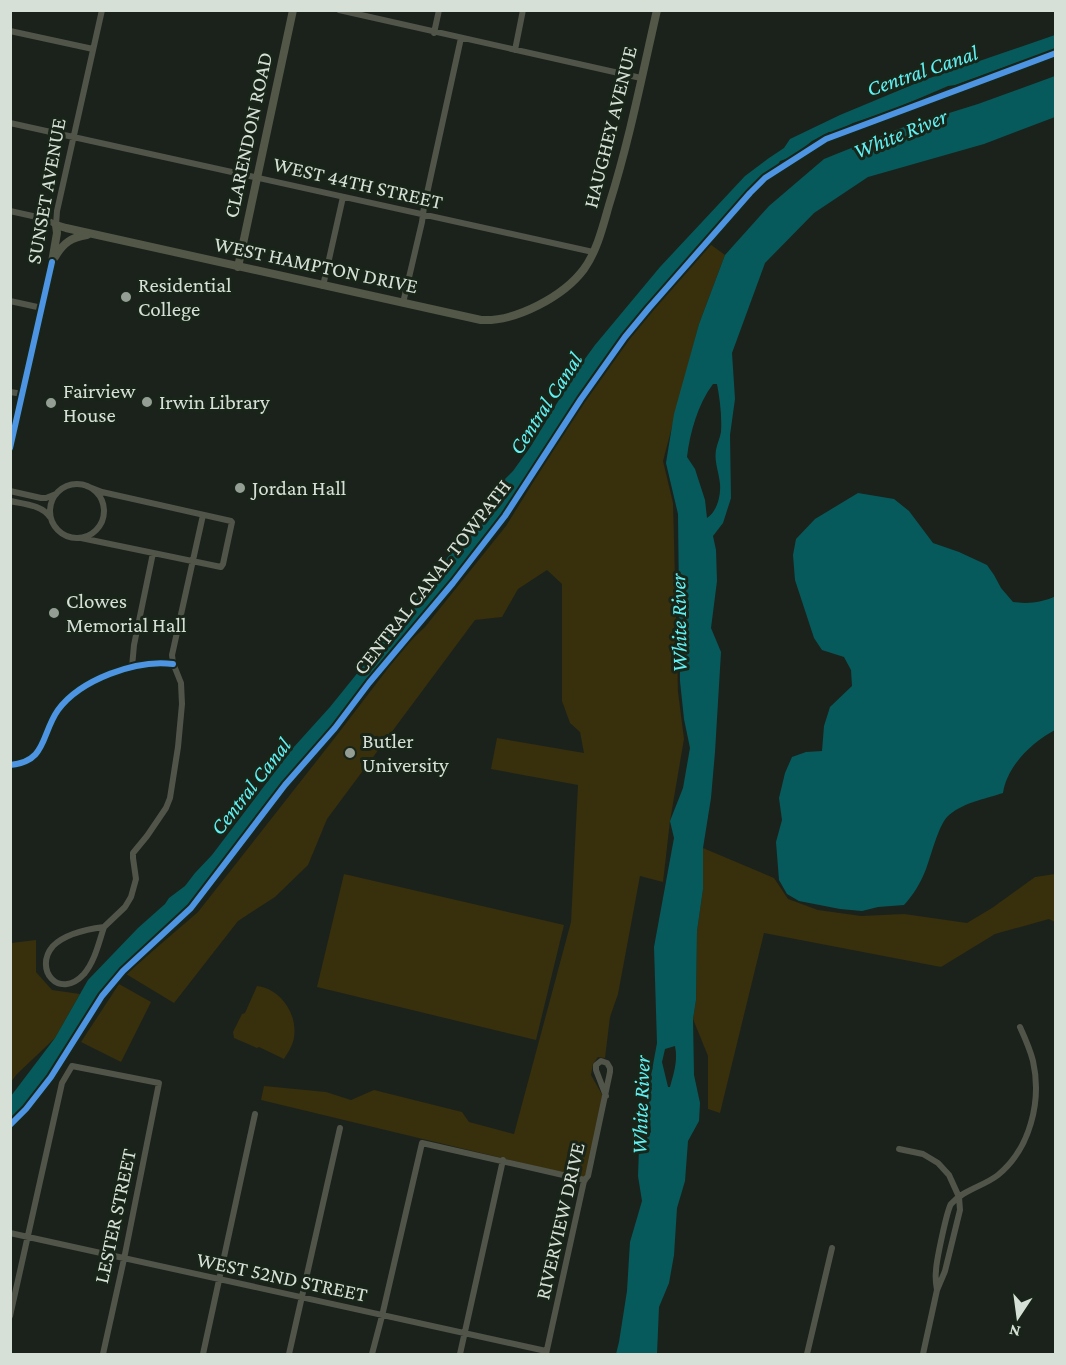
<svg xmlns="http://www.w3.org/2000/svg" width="1066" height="1365" viewBox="0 0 1066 1365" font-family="'Crimson Pro',serif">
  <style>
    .green { fill: #382f0c }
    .water { fill: #075a5b; fill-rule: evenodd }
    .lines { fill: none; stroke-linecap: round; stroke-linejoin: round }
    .street { stroke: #515448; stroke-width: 6 }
    .secondary { stroke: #535748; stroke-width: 8 }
    .cycleway-casing { stroke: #182518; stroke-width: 10 }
    .cycleway { stroke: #4d94e3; stroke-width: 6 }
    .poi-dot { fill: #959e95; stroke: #182518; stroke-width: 2 }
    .labels { text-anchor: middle; stroke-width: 6; stroke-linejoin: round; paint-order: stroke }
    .street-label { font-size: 21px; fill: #d7e0d7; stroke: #182518 }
    .poi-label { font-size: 21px; fill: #d7e0d7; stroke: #182518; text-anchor: start }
    .water-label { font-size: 22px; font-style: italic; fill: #60f1f4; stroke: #182518 }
  </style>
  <rect width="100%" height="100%" fill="#1b221b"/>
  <path class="green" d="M710,244L725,255L699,324L663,461L673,503L678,692L684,739L670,821L663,882L640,876L618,994L610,1017L605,1058L598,1057L593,1064L591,1075L604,1098L585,1178L261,1100L264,1086L326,1092L351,1100L374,1090L462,1112L469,1122L514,1134L571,922L578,785L491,769L497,738L584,753L580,732L570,723L562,701V584L547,570L518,589L502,617L475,620L327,819L308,865L275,897L238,921L174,1003L126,974L198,912L337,735L405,646L425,627L506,526L578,410L636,330Z
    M703,848L774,878L788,899L818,910L861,916L904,914L967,923L992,908L1035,877L1055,874V922L1049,919L995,934L941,967L764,933L720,1113L708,1109V1056L693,1019L696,1000L697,931L703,889Z
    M344,874L564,925L536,1040L317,987Z
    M36,940V972L52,990L80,994L55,1038L17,1074L11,1082V943Z
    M119,984L151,1002L121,1062L81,1042Z
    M257,986C282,989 300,1017 293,1042C291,1048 287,1054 284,1059L259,1047L257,1048L234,1038L233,1032L242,1014L245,1013Z"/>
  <path class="water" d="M1055,35V49L955,85L948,86L892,110L853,123L836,132H829L812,141L792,157L780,161L778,165C762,178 747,191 733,207C723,220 707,246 693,253L639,314L562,425L504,515L454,580L291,775L238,841L196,897L179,917L120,969L110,981L99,995L72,1042L50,1076L11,1123V1096L55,1038L88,980L138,928L165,904L169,898L185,886L195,873L212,855L293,748L330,707L410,608L453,550L476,526L504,480L513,471L531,446L579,367L595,345L660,267L745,176L769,158L784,148L790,139L840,115L924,80Z
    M1055,76V117L984,144L868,177L814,213L765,263L732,353L735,399L730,435L731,498L723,523L713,536L716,550L717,581L711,628L721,652L715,752L711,798L703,848V889L697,931L696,1000L693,1019L694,1075L700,1103L699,1121L688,1141L685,1181L677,1208L674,1255L669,1283L659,1307L657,1354H616L619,1342L627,1291L630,1242L642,1201L638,1176L639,1149L651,1132L648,1092L657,1043L654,947L674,838L670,821L683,788L690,748L684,719L680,681L678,514L666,463L674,414L699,324L725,255L769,206L824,159L901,128L978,104ZM713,384H717C720,400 722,416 721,432C720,438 717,444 716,450C714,462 719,472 720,484C721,495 717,512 707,518L705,500L695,469L687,457C690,432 698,404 713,384ZM675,1046C678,1060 674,1073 670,1087H668L662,1062L665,1049Z
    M858,493L894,499L909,511L933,543L959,552L987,565L994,575L1001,588L1013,602C1028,604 1041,603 1056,596L1055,730C1032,742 1007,766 1003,793C985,799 961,803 947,817C938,827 931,856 926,869C920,884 914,894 904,905L878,907L862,911L840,909L799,901L787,894L779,880L776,842L782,820L779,798L785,773L792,757L806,752L822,751L824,726L830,707L852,686L851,670L844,657L822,650L814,638L795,580L793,555L796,539L815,519Z"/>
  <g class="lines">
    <path class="street" d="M339,10L641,78
      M10,31L93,49
      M434,33L439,10
      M515,50L523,10
      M10,123L593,252
      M10,211L46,219L56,225
      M56,225L57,211L102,10
      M323,286L343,197
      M10,301L42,308
      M403,303L422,222L424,207L461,38
      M10,392L23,394
      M50 511a27 27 0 1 1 54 0a27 27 0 1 1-54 0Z
      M10,491L41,498H46L56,494
      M10,501C24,504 42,505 50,517
      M81,538L221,567L223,564L232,522L231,521L102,492L84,485
      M132,667L134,645L153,553
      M10,765C47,762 41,734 58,710C80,680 136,659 173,664
      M104,927L125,907L131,897L136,879L133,858V853L147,836L166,808L170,798L178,747L182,704L181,683L173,663L172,655L203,515
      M104,927C99,942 95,961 84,974C59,1001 33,969 53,946C65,934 88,929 104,927Z
      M899,1149L923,1154L938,1163L949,1175L959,1197L960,1210L945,1271L937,1290L923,1354
      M10,1233L546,1351
      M937,1290C936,1284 935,1277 936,1271C936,1262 947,1210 951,1204C963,1190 984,1186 998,1175C1030,1149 1042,1101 1033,1061C1030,1049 1025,1038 1020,1027
      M10,1316L62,1083L72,1066L159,1083L124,1259L103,1354
      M203,1354L255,1114
      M289,1354L340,1128
      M372,1354L382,1316L422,1143L585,1180
      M460,1354L503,1160
      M546,1354L584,1181L588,1176L610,1072V1068L607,1063L601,1061L596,1065V1070L606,1096
      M807,1354L832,1248"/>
    <path class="secondary" d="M55,257C63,243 72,237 87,235
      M238,267L293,10
      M10,448L52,262L57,233L56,225L66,228L481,320C516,322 564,296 584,269C597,251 603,226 609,205C629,142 642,76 657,10"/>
    <defs>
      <path id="cycleway" d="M10,448L52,262
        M10,765C47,762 41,734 58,710C80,680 136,659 173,664
        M10,1125L26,1109L51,1077L102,996L123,971L191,908L285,785L335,728L369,683L453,583L505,516L581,399L625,337L649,308L750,193L765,178L826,139L1056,53"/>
    </defs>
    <use href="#cycleway" class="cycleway-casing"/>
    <use href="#cycleway" class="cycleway"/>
  </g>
  <g class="poi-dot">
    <circle cx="126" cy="297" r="6"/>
    <circle cx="147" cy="402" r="6"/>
    <circle cx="51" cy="403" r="6"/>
    <circle cx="240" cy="488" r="6"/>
    <circle cx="54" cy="613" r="6"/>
    <circle cx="350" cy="753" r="6"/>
  </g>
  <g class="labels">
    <g class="street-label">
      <text transform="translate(610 127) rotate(-76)" y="7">HAUGHEY AVENUE</text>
      <text transform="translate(248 135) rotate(-78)" y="7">CLARENDON ROAD</text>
      <text transform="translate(358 183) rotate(13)" y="7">WEST 44TH STREET</text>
      <text transform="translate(46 191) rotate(-80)" y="7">SUNSET AVENUE</text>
      <text transform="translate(316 265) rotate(12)" y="7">WEST HAMPTON DRIVE</text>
      <text transform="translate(432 577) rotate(-52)" y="7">CENTRAL CANAL TOWPATH</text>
      <text transform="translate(115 1216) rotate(-78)" y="7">LESTER STREET</text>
      <text transform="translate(560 1221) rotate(-77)" y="7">RIVERVIEW DRIVE</text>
      <text transform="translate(282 1277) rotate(12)" y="7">WEST 52ND STREET</text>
    </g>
    <g class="poi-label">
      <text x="138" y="292">Residential<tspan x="138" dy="24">College</tspan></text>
      <text x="63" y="398">Fairview<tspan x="63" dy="24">House</tspan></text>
      <text x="159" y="409">Irwin Library</text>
      <text x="252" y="495">Jordan Hall</text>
      <text x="66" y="608">Clowes<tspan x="66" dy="24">Memorial Hall</tspan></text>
      <text x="362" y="748">Butler<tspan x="362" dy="24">University</tspan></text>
    </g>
    <g class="water-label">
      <text transform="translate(922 70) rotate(-19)" y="8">Central Canal</text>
      <text transform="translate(900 133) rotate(-22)" y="8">White River</text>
      <text transform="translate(545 403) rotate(-57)" y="8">Central Canal</text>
      <text transform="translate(678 623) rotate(-91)" y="8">White River</text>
      <text transform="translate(250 786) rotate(-52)" y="8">Central Canal</text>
      <text transform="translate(640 1105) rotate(-88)" y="8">White River</text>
    </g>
  </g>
  <rect width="1066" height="1365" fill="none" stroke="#d7e0d7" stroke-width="24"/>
  <g transform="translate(1018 1317) rotate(193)" stroke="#182518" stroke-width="4.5" paint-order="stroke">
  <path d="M0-4.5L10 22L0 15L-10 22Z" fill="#d7e0d7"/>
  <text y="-9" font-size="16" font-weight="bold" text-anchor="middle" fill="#d7e0d7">N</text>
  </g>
</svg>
